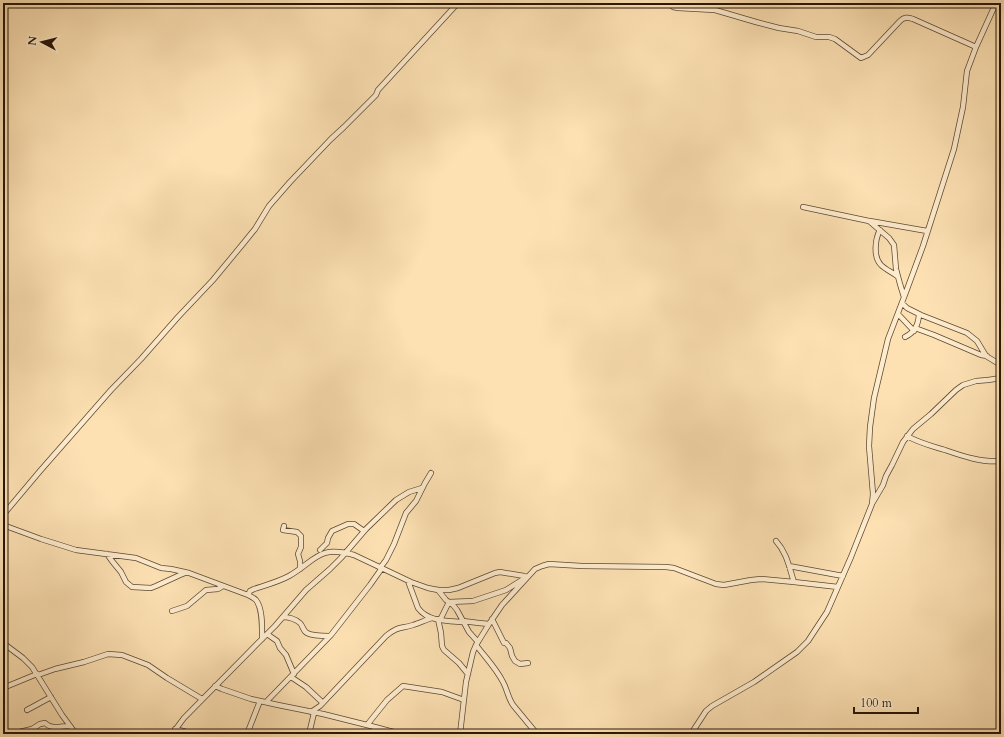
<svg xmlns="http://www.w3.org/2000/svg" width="1004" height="737" viewBox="0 0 1004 737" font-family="Cardo,serif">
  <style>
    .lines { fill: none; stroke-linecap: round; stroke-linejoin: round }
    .minor-casing { stroke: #5d4931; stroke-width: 6 }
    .minor { stroke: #feecce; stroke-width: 4.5 }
  </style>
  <rect width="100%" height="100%" fill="#fde1b3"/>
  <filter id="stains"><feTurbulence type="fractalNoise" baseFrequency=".005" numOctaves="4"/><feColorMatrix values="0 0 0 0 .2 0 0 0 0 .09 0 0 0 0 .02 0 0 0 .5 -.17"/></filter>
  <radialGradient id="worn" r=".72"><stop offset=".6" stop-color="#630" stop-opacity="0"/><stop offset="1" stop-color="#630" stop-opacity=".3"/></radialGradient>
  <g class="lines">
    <defs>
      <path id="minor" d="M669,3L673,7L678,8L715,10L756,22L779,28L798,31L816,37H829L835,39L861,58L868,55L900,21C904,17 907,17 913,19L976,47
        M803,207L869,221L889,238L894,245L896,269L900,284L904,297
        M870,221L927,231
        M880,230C875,239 873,257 881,265C886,270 892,272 897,276
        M902,303L907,308L921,315L967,333L977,341L986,356L1001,365
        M898,314L914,331
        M915,328L934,335L981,355L987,356
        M905,337C915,332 918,325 919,315
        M907,436C919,443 932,446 945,450C962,456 983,463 1001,461
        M873,502L883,485L886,476L892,465L903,442L913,429L931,414L956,390L963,385L976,381L988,380L1001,378
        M3,515L40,471L111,390L141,359L178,317L213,280L242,245L255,229L269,206L290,182L331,139L344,127L376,95L378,90L458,3
        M3,525L41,539L76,550L136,558L161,568L171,569L189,573L248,595C250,596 254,598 256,600C263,609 262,628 262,639
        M284,526L283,530L297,532L301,536V547L298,554L300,561V569
        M776,541C787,553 789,567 794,582
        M320,550L327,543L328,538L332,531L348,524H354L364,531
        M107,554L112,561L121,572L126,582L132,587L151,588L156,586L180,575L185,573
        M789,566L843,576
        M380,568L386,560L394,544L406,513L416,501L425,483L431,473
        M408,581L418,608C428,622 448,621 464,622
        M438,590L446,600L453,605L457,610L469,632L478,642
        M248,595L250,591L254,589C266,585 278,582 289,576C317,560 317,545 354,555L411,582L428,588L438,590H449L458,588L495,573L500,572L524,576L527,577
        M172,611L187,606L206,590L218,589L223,586
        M283,617C288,617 296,619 300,623C303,626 303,631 307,633C313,636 322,636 329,636
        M438,619L441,633L442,646L444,650L459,663L468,674
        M492,619L504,643H506L510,648L512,656L515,661L520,664L528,663
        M440,620L449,602L473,601L506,590L522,580
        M463,621L479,623L489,624
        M267,634L277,641L280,648L286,655L294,674
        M3,643L23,658L32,667L39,678L62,715L76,734
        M476,645C485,657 496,668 503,682C507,689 508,698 513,705L537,734
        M38,675L55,669L84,662L108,654L122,655L148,665L167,678L202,699
        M291,677L306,687L323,703
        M215,686L222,689L251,699L278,705L323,714L371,726L401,734
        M3,688L37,674
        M266,702L331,635L370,585L382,568
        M27,710L51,697
        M311,712L320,706L386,636C398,626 400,629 413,625C419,623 426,620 432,618
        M367,725L387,700L403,686L442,692L464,700
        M175,729L194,734
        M11,734L32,729L40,724L45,723C52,730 61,726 70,726
        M172,734L184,718L255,646L275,626L306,590L330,569L341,558L366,529L396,500L409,492L422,488
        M247,734L260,701
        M309,734L314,713
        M460,734L466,682L473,652L476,645L489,624L502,605L535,569L542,566L549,564L582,566L666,567L674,568L716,584L724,585L751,580L761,579L794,582L838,587
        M691,734L706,711L712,706L754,682L797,652L808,641L827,612L851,557L872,504L873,494L869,446L870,427L874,398L888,339L906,292L923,246L954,149L963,107L967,71L976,47L996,3"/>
    </defs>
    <use href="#minor" class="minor-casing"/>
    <use href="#minor" class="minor"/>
  </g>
  <rect width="1004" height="737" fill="none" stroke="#fde1b3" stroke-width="16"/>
  <rect x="4" y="4" width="996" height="729" fill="none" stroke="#281606" stroke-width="2"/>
  <rect x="8" y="8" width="988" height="721" fill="none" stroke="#281606"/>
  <g transform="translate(42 42) rotate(277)" stroke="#feecce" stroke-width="3" paint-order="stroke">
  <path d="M0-3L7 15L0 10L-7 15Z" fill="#281606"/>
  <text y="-6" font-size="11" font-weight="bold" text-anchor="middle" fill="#281606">N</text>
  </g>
  <path d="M854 707v6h64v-6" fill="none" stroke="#281606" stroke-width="2"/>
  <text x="860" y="707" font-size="12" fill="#281606" stroke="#feecce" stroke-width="3" paint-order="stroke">100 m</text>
  <rect width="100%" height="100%" filter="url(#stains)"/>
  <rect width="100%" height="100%" fill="url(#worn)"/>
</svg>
